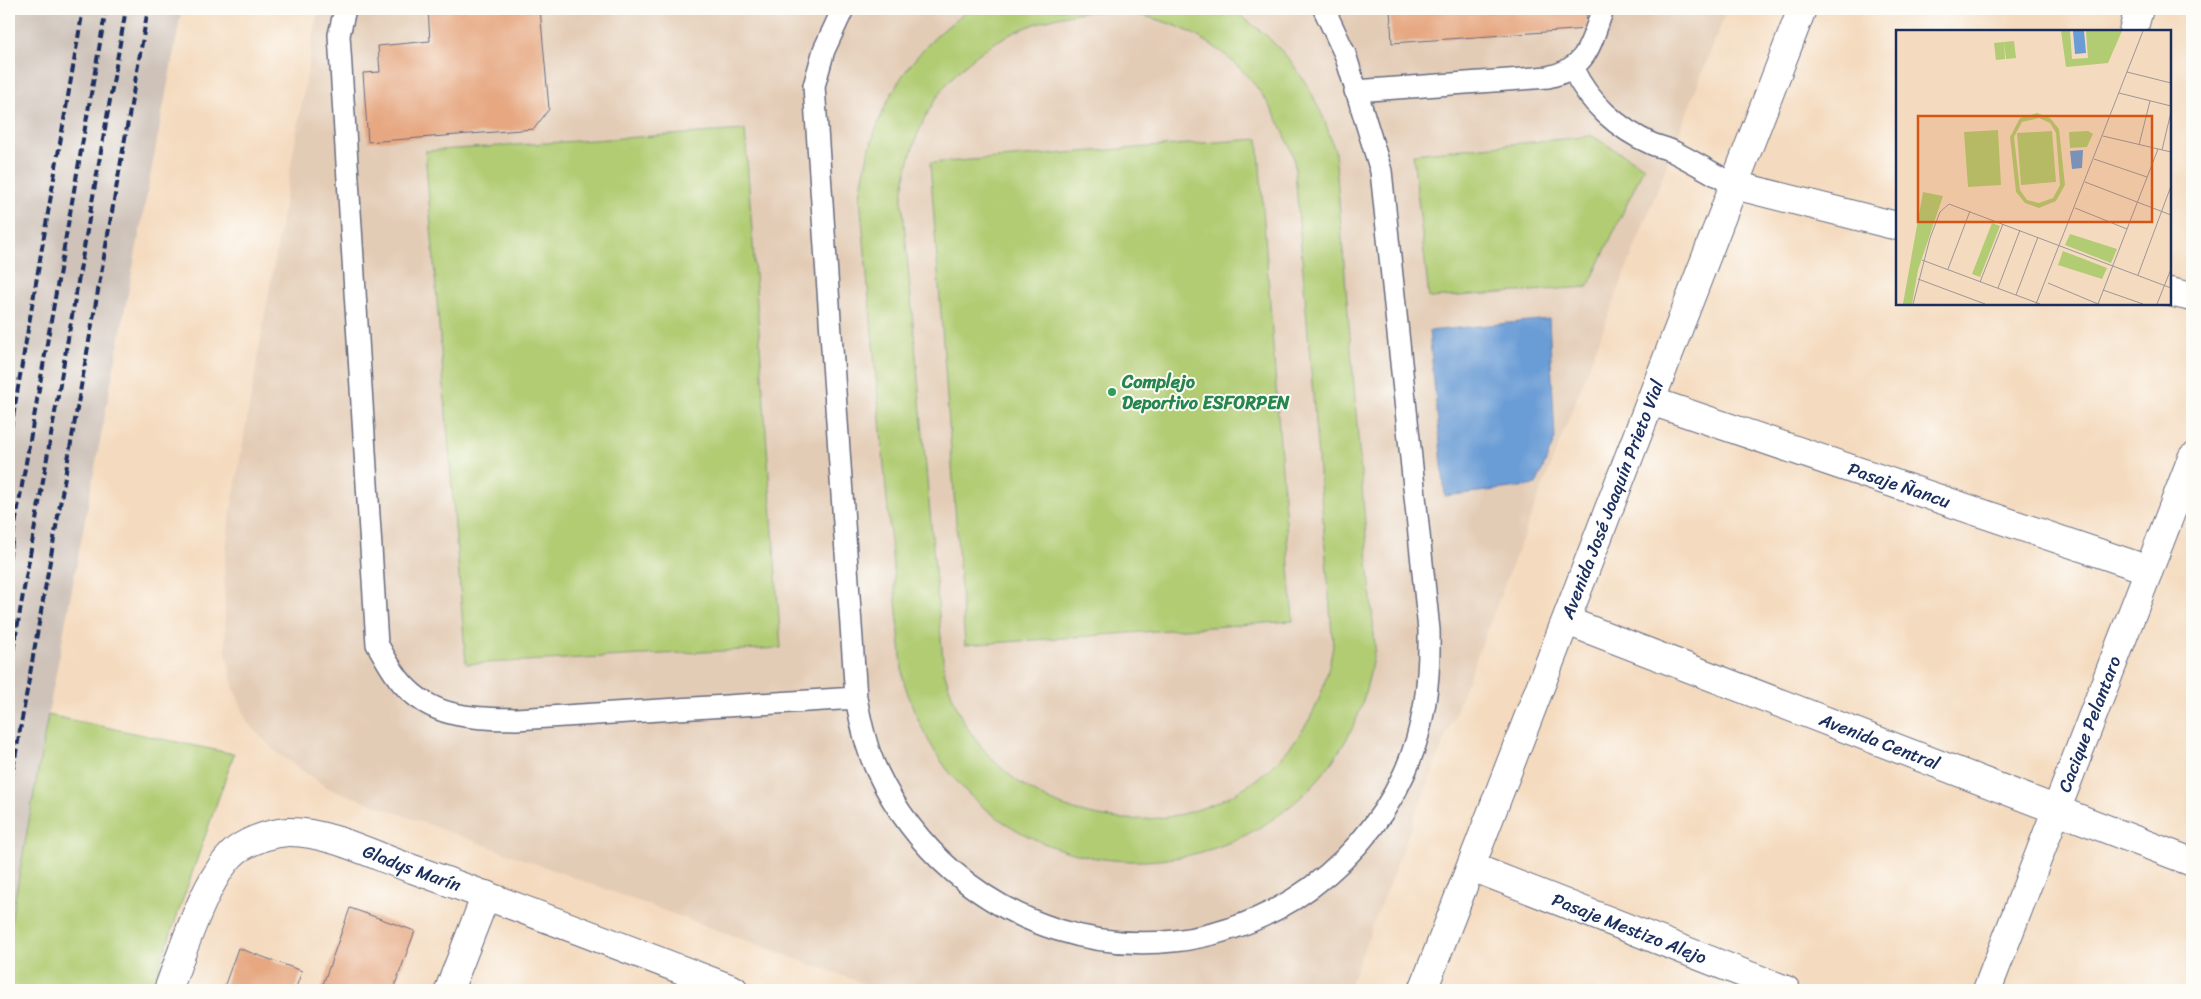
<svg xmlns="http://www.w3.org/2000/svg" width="2201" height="999" viewBox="0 0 2201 999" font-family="Sriracha,sans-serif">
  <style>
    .built { fill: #e3ccb6 }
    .industrial { fill: #cec2b9 }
    .green { fill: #b1cc73; stroke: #667e68; fill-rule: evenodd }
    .water { fill: #6a9cd5; stroke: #42669a }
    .building { fill: #e6a781 }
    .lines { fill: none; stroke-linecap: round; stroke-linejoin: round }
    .service-casing { stroke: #676b80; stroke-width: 24 }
    .minor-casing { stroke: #676b80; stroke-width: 30 }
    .tertiary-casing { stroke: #676b80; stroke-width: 30 }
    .secondary-casing { stroke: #676b80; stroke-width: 30 }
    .service { stroke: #fff; stroke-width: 21 }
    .minor { stroke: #fff; stroke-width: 28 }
    .tertiary { stroke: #fff; stroke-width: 28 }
    .secondary { stroke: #fff; stroke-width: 28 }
    .rail { stroke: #1b2f5e; stroke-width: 4; stroke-dasharray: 8 4; stroke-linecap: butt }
    .leisure-dot { fill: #2e9e5b; stroke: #fdfcf7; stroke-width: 2 }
    .labels { text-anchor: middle; stroke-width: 4; stroke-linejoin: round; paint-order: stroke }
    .leisure-label { font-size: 18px; font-weight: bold; fill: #27864d; stroke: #fdfcf7; text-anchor: start }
    .street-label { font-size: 18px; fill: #1b2f5e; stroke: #fdfcf7 }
    .inset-road { fill: none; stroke: #9d9698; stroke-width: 1 }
    .view { fill: #d45514; fill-opacity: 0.15; stroke: #d45514; stroke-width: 2.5 }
    .inset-edge { fill: none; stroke: #1b2f5e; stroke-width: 2.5 }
  </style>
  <rect width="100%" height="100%" fill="#fdfcf7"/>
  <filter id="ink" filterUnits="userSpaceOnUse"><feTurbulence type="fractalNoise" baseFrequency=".02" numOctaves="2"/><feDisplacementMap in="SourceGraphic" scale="10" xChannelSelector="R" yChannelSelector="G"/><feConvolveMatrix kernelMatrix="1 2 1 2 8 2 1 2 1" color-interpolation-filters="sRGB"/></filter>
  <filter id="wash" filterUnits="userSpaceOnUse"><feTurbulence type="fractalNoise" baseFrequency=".0096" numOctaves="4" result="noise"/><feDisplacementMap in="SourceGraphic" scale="20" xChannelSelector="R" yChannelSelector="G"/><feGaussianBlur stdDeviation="1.12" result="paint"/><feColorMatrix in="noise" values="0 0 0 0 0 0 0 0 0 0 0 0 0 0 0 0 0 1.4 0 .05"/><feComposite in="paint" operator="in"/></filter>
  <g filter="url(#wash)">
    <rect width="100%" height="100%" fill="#f4dabe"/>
    <path class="built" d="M318,9H1727L1348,990H881L326,787L273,750L248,723L234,689L226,652L224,570L229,523Z"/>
    <path class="industrial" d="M9,9H182L48,715L9,932Z"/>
    <path class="green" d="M971,9H1232L1266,35L1290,60L1309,88L1324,119L1335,151L1375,648C1370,672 1366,695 1357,718C1291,868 1094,909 973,798C938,766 917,724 903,679L860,197C871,116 902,55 971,9ZM1082,12C1101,12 1121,11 1139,15C1217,31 1270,85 1294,159L1333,646C1328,675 1320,704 1304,728C1223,851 1043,850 965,724C955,707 950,689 944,671L902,198C915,92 977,30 1082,12Z
      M745,130L781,648L466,664L425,151Z
      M1592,136L1644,167L1588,287L1429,298L1413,154Z
      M1258,139L1293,621L965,645L930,163Z
      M48,715L234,754L151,990H9V932Z"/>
    <path class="water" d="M1549,319L1555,439L1536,485L1445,496L1429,331Z"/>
    <g id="blocks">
      <path class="building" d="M428,9H540L549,109L534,129L368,142L363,73L380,72L378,46L430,41Z
        M1390,9H1586L1587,29L1392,43Z
        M350,908L415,931L393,990H321Z
        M238,948L302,971L295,990H223Z"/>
    </g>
  </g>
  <g filter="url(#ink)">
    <use href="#blocks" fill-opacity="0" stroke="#676b80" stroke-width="1"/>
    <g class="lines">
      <defs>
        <path id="service" d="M345,9L339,35L377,644C385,657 392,672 402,683C433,719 473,718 516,719L856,698
          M843,9L824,50L814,86L856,698C861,723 866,748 877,771C952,929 1142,993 1294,899C1341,869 1381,825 1404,774C1425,728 1430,680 1429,630L1381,171L1345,54L1324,9
          M1573,69C1589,103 1618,129 1652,144C1659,147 1667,148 1674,152C1694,162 1714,174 1734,185
          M1355,91L1548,77C1589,68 1590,43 1603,9"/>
        <g id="minor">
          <path d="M2133,31L2139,9"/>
          <path id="s1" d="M1651,401L2149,570"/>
          <path id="s2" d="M1567,621L2192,862"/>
          <path id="s3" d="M1472,867L1786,990"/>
          <path id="s4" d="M168,990C182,954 208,867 241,847C255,839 272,833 288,832C325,831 373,855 407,867C517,906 625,948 734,990"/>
          <path d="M449,990L486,895"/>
          <path id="s5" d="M1987,990L2192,458"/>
        </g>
        <path id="tertiary" d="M1734,185L1897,226
          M2170,292L2192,297"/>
        <g id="secondary">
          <path id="s6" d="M1423,990L1802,9"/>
        </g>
      </defs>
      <use href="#service" class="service-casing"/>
      <use href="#minor" class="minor-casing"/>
      <use href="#tertiary" class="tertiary-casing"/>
      <use href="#secondary" class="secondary-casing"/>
      <use href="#service" class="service"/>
      <use href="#minor" class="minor"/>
      <use href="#tertiary" class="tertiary"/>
      <use href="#secondary" class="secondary"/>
      <path class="rail" d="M9,440L83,9
        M9,559L106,9
        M9,674L126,9
        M9,792L148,9"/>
    </g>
  </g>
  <circle class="leisure-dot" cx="1112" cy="392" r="5"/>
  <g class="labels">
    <g class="leisure-label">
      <text x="1122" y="388">Complejo<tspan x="1122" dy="21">Deportivo ESFORPEN</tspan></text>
    </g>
    <g class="street-label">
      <text dy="6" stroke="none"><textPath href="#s1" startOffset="262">Pasaje Ñancu</textPath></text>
      <text dy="6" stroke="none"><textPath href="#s6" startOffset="526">Avenida José Joaquín Prieto Vial</textPath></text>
      <text dy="6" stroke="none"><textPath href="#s5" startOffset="285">Cacique Pelantaro</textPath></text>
      <text dy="6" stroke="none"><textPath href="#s2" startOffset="335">Avenida Central</textPath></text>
      <text dy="6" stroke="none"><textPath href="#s4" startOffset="342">Gladys Marín</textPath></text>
      <text dy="6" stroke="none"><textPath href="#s3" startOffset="169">Pasaje Mestizo Alejo</textPath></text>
    </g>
  </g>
  <g transform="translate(1896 30)">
    <rect width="275" height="275" fill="#f4dabe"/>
    <path d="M165,1H174L176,29L192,28L190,1H226L212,33L170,37ZM118,11L120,28L110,29L108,12ZM108,12L109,29L100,30L98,13ZM141,83L154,88L163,99L169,155L160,171L143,178L129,173L120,162L114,107L124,88ZM143,88L154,93L160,103L164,155L157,168L143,173L131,170L124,160L118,107L126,92ZM102,100L105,155L72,157L68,102ZM156,101L160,152L125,155L121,103ZM192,101L197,104L191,117L174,118L173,102ZM27,162L47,166L22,240L16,274H7ZM96,193L104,196L84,247L76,244ZM174,204L221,219L215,233L169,215ZM167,221L211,238L206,249L162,235Z" fill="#b1cc73" fill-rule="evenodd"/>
    <path d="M177,1H188L190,23L179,24ZM187,120L186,138L176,139L174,121Z" fill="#6a9cd5"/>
    <path class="inset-road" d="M231,42L275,53M223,63L275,76M207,106L275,122M243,115L254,71M266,120L275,82M198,129L251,147M189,152L275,185M179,178L231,199M26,230L144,274M52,239L74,181M242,245L275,156M22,249L89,274M84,252L107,194M152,253L202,274M102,258L124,200M207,260L247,274M120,265L142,207M17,274L34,208L44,182L53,174L275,258M140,274L247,1M202,274L262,119M261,274L275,239"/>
    <path class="view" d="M22,86H256V192H22Z"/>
    <rect width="275" height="275" class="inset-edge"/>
  </g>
  <rect width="2201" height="999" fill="none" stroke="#fdfcf7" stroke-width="30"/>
</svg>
